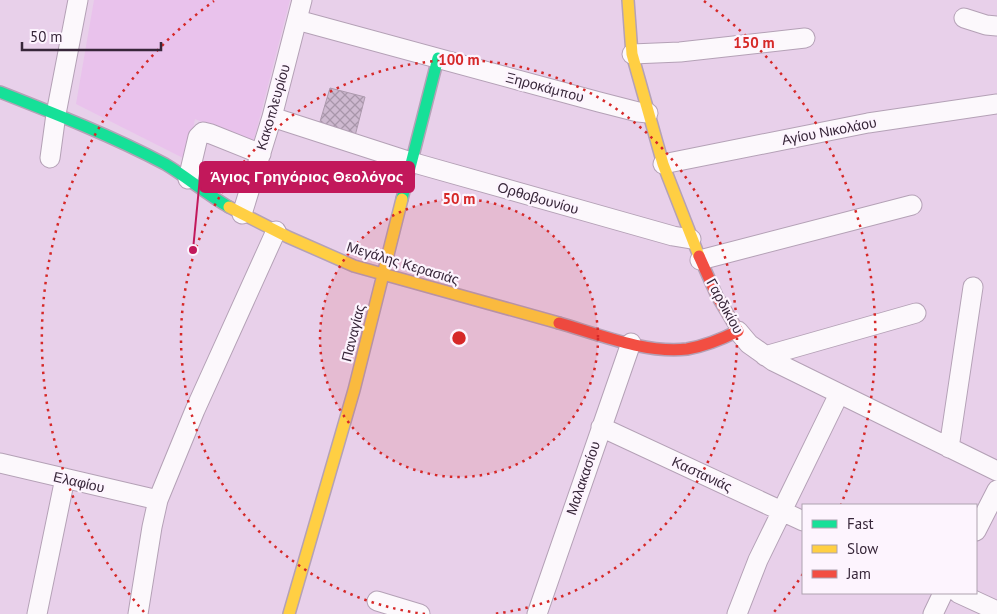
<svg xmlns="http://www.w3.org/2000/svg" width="997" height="614" viewBox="0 0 997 614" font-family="'PT Sans',sans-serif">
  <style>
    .built { fill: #e9c2ec }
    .building { fill: url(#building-cross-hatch); stroke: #ac99ad }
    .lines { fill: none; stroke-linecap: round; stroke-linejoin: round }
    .street-casing { stroke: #b4a1b6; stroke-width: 21 }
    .fast-casing { stroke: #b4a1b6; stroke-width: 14 }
    .slow-casing { stroke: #b4a1b6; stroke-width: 14 }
    .jam-casing { stroke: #b4a1b6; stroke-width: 14 }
    .street { stroke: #fcf8fc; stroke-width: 19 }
    .fast { stroke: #16e098; stroke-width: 11 }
    .slow { stroke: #ffcf43; stroke-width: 11 }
    .jam { stroke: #f24e42; stroke-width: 11 }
    .ring { fill: none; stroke: #d62828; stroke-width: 2.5; stroke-dasharray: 2.5 5 }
    .labels { text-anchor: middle; stroke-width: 4.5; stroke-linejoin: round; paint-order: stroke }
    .street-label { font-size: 14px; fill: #372639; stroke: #fdf4fe }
    .centre { fill: #d62828; stroke: #fdf4fe; stroke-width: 2.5 }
    .ring-label { font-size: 15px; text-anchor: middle; font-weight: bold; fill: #d62828; stroke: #fdf4fe; stroke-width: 4.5; stroke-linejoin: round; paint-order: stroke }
    .leader { fill: none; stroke: #c2185b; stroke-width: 2 }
    .callout-dot { fill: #c2185b; stroke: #fdf4fe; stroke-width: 2 }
    .callout { fill: #c2185b; stroke: #c2185b; stroke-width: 2 }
    .callout-label { font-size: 15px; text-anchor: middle; font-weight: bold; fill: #fff }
  </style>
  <defs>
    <pattern id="building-cross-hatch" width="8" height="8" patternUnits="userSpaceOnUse" patternTransform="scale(1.25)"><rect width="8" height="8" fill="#ceb9d0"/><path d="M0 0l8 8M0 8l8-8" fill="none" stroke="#a896aa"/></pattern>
  </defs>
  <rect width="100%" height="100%" fill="#e8d0ea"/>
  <path class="built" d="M94,0H290L253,144L195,119L187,160L76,104Z"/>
  <path class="building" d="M330,88L365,97L355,136L319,125Z"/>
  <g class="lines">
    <defs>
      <path id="street" d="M964,18L986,25L997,26
        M297,20L599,102L638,112L648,113
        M632,54L680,52L805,38
        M272,117L411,162L673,236L691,239
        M50,158L56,114L78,0
        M663,164L868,123L997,104
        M188,179L198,137L203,132L211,134L261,154
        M242,214L272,117L302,0
        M700,260L912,205
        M738,331L749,344L773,361L997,471
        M765,356L916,313
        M601,427L803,521
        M949,448L973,287
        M0,463L158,500
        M976,531L997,490
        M958,593L997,611
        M377,601L420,614
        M37,614L65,478
        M138,614L152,527L158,500L195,410L276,231
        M537,614L631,343
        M737,614L758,560L839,394
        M933,614L943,593"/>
      <path id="fast" d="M0,92C56,114 112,136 165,164C187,177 206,194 229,207
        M402,199L438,58"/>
      <path id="slow" d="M628,0L632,54L663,164L699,256
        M229,207L288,237L354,266L559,323
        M289,614L354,390L402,199"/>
      <path id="jam" d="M559,323C597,334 647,354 687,349C705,346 722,339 738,331L717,296L699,256"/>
    </defs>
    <use href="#street" class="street-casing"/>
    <use href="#fast" class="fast-casing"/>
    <use href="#slow" class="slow-casing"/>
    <use href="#jam" class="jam-casing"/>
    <use href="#street" class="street"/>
    <use href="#fast" class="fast"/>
    <use href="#slow" class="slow"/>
    <use href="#jam" class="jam"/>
  </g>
  <circle cx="459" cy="338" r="139" fill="#d62828" fill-opacity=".12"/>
  <g class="ring">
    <circle cx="459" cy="338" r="139"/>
    <path d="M425 614A278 278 0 1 1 493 614"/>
    <path d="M803 574A417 417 0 0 1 774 612M144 612A417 417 0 0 1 214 1M704 1A417 417 0 0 1 841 504"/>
  </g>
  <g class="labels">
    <g class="street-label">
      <text transform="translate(545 87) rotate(15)" y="5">Ξηροκάμπου</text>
      <text transform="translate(273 107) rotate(-74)" y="5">Κακοπλευρίου</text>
      <text transform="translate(829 131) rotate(-11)" y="5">Αγίου Νικολάου</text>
      <text transform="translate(538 198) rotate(16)" y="5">Ορθοβουνίου</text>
      <text transform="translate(403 263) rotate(17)" y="5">Μεγάλης Κερασιάς</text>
      <text transform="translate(725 306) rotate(61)" y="5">Γαρδικίου</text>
      <text transform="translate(353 333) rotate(-76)" y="5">Παναγίας</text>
      <text transform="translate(702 474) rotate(25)" y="5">Καστανιάς</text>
      <text transform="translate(583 478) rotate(-71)" y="5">Μαλακασίου</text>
      <text transform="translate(79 482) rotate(13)" y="5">Ελαφίου</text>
    </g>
  </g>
  <circle cx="459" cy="338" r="8" class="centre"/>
  <g class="ring-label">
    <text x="754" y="48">150 m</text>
    <text x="459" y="65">100 m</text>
    <text x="459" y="204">50 m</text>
  </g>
  <path class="leader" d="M193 250L200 177"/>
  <circle class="callout-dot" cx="193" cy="250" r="5"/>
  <rect class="callout" x="200" y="162" width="214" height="30" rx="5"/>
  <g class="callout-label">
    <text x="307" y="182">Άγιος Γρηγόριος Θεολόγος</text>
  </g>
  <rect x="802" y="504" width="175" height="90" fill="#fdf4fe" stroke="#aea2af"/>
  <rect x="812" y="520" width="25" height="8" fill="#16e098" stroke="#aea2af"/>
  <text x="847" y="529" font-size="15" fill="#372639">Fast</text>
  <rect x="812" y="545" width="25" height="8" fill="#ffcf43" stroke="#aea2af"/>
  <text x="847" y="554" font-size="15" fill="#372639">Slow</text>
  <rect x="812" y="570" width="25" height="8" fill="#f24e42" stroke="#aea2af"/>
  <text x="847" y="579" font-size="15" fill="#372639">Jam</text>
  <path d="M22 42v8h139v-8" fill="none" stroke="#372639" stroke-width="2.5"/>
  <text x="30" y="42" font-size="15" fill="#372639" stroke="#fdf4fe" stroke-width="4" paint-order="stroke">50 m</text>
</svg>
